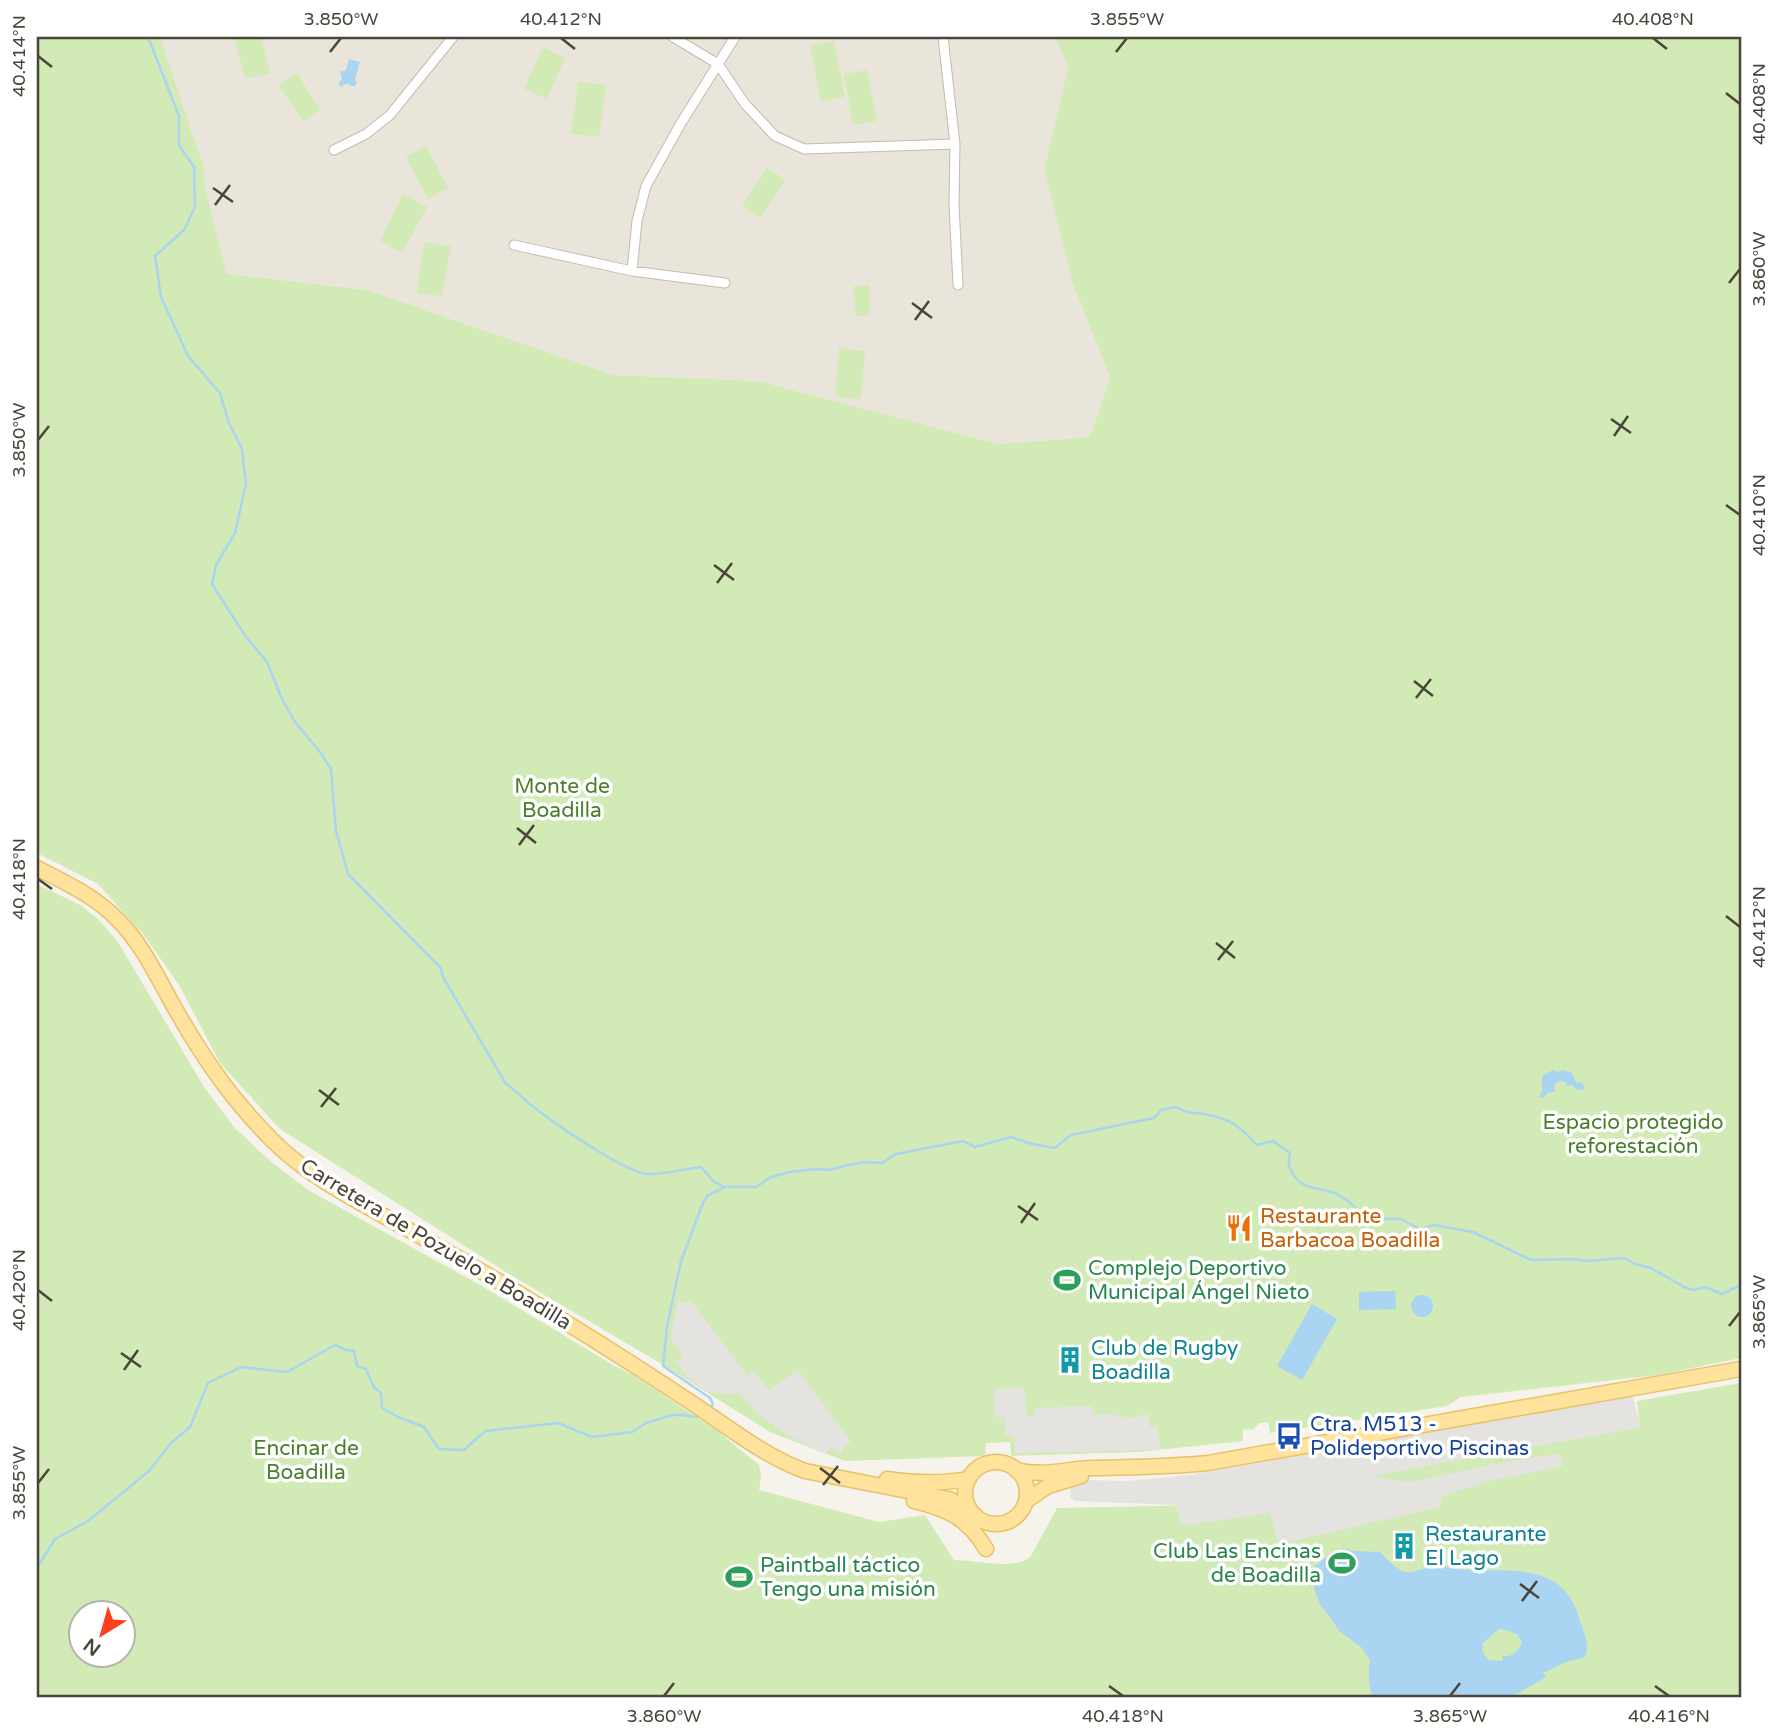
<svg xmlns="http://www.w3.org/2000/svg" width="1778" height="1735" viewBox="0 0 1778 1735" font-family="'Varela Round',sans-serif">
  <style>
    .residential { fill: #eae5da }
    .green { fill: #d2eab5; fill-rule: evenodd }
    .parking { fill: #e5e3e0 }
    .water { fill: #a9d4f2; fill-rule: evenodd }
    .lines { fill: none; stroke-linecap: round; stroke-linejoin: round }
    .stream { stroke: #a9d4f2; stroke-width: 2.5 }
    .minor-casing { stroke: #c2bbae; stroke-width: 11 }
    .primary-casing { stroke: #e6c16a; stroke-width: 17 }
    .minor { stroke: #fff; stroke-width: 9 }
    .primary { stroke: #ffe39c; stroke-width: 14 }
    .ticks { fill: none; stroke: #4b4439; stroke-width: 2.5 }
    .labels { text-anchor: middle; stroke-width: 7; stroke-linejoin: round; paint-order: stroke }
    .park-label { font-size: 21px; fill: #4a7f2a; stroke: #fff }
    .food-label { font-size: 21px; fill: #c56008; stroke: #fff; text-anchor: start }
    .street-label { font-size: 21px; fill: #4b4439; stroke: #fff }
    .leisure-label { font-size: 21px; fill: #27864d; stroke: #fff; text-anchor: start }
    .culture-label { font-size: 21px; fill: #0d838f; stroke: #fff; text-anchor: start }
    .transit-label { font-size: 21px; fill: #164399; stroke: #fff; text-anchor: start }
    .neatline { fill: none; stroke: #4b4439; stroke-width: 2.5 }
    .ticks-label { font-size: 18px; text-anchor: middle; fill: #4b4439 }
  </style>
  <rect width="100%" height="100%" fill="#f6f3ec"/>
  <path class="residential" d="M160,37H1055L1068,67L1044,170L1072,282L1110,375L1090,437L998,444L758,381L614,375L367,290L227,274L205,185L203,163L192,133Z"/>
  <path class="green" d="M37,37H160L192,133L203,163L205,185L227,274L367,290L614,375L758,381L998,444L1090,437L1110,376L1072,282L1044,170L1068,67L1055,37H1741V1358L1658,1375L1461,1397L1447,1406L1270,1433L1268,1422L1260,1423L1253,1429L1243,1430V1441L1138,1452L1011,1456L1010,1442L986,1443L985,1456L845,1461L770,1432L665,1366L509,1274L280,1129L220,1063L179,985L143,934L98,884L37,853Z
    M234,37H261L270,74L245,78Z
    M834,41L845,97L821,102L810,45Z
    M543,47L565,58L547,99L524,89Z
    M867,70L877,121L853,125L844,74Z
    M297,73L320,110L303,121L278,85Z
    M578,82L606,85L599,137L571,134Z
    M426,146L448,188L428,199L406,157Z
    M767,168L786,180L760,218L742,206Z
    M403,194L427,207L402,253L380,241Z
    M424,242L451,246L442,296L417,293Z
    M870,285V315L855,316L854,286Z
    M839,348L865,351L861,399L835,397Z
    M37,884L82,906L100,921L118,942L204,1087L234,1127L269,1160L308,1190L480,1285L613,1365L631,1374L715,1429L759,1465L761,1477L759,1490L879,1522L925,1515L954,1560C974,1560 1017,1571 1031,1556L1057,1508L1204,1505L1640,1427L1637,1401L1741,1383V1698H37ZM80,1612H122V1654H80Z"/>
  <path class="parking" d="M690,1300L747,1375L754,1371L769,1391L798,1370L851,1442L844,1446L841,1453L830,1448L826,1454L789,1436L758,1414L740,1394L714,1393L707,1391L691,1381L675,1362L683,1356L672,1341L671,1332L678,1302L685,1303Z
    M1024,1388L1027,1416H1035L1034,1408L1092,1406L1093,1415L1108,1414L1129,1418L1148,1414L1150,1427H1157L1161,1450L1015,1453L1014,1436L1005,1435V1417H994V1389Z
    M1632,1395L1641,1427L1351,1480L1370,1477L1410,1482L1510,1461L1560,1454L1563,1466L1489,1481L1443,1496L1439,1507L1281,1544L1277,1541L1270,1513L1181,1526L1176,1505L1075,1501L1070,1497L1071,1485L1080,1480L1128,1481L1190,1475Z"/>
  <path class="water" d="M349,59L360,62L355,80L357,82L355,86H351L347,83L341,87L338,84L342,78L340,72L346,70Z
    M1553,1070L1557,1072L1563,1070L1572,1073L1576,1083L1581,1082L1584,1086L1583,1090H1577L1572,1085L1567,1086L1565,1082L1562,1081C1556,1082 1553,1086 1555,1092H1549L1543,1098L1539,1097L1542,1092V1076Z
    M1395,1291L1396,1309L1359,1310V1292Z
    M1411 1306a11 11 0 1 1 22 0a11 11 0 1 1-22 0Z
    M1312,1304L1337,1319L1302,1380L1277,1366Z
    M1346,1549L1354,1551L1380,1552C1387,1559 1395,1569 1405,1572C1416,1574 1426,1565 1437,1565C1448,1566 1458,1570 1469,1570C1516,1571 1566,1564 1580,1621C1584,1634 1590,1644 1585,1657L1566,1662L1543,1673L1546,1677L1510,1698H1373C1368,1685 1368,1674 1370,1660L1361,1647L1339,1631L1333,1621L1321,1606L1314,1589L1315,1564L1318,1565C1322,1558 1338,1550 1346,1549ZM1499,1629L1506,1630L1518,1635L1522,1643C1517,1652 1513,1657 1503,1656L1502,1661L1488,1660L1482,1651L1483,1643Z"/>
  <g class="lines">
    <path class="stream" d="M148,37L179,116V145L194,167L195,207L184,230L155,256L161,297L188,356L220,393L229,423L242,449L246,484L235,533L216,565L212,584L246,637L267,662L282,699L295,722L320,752L331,769L336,831L348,874L440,967L444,979L506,1084C516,1090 522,1098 531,1105C551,1121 624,1172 647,1174C660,1175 686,1169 701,1167L713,1181L724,1187H756L771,1177L790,1172L815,1169L830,1170L848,1165L866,1162L882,1163L896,1154L963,1141L975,1147L1011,1137L1032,1144L1055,1148L1071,1135L1154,1118L1161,1110L1176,1107C1192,1116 1194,1111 1209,1115C1233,1120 1241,1128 1257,1145L1273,1141L1290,1153C1288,1163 1288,1166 1293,1174C1302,1191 1322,1187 1337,1194C1348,1200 1356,1206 1362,1216L1379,1219H1401L1420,1229L1434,1225L1473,1232L1531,1260L1571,1259L1587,1261L1625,1258L1635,1264L1651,1268L1686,1288L1695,1290L1705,1287L1722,1294L1741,1285
      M711,1407L713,1404L710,1398L663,1366L667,1327L681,1261L703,1203L708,1195L723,1188
      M37,1568L55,1539L88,1521L149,1471L171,1443L190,1427L208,1383L241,1367L287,1372L335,1345L346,1350L354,1351L357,1366L366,1369L374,1387L381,1393L382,1408L398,1417L424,1427L439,1449L464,1450L485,1431L558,1423L592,1437L632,1432L646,1423L672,1415H681L697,1417"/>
    <defs>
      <path id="minor" d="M673,37L718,64L745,104L775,136L804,149L955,144
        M943,37L955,144L954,204L958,285
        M334,150L366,134L390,115L453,37
        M514,245L632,271L725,283
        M632,271L637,221L646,186L681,123L735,37"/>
      <path id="primary" d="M37,868C64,882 95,896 117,919C143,944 159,981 177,1012C204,1059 232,1100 271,1139C309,1178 360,1202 407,1229C461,1259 515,1290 567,1323C609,1349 651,1376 692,1403C728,1427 764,1456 805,1471L949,1499L962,1506L976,1516
        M965 1493a31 31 0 1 1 62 0a31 31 0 1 1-62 0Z
        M1016,1470C1045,1477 1064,1469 1093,1468C1132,1467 1170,1467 1208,1463L1741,1369
        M887,1479C915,1483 941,1484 969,1479
        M914,1501C947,1509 968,1518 986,1549
        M1026,1501L1048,1486L1081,1476"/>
    </defs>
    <use href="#minor" class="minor-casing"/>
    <use href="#primary" class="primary-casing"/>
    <use href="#minor" class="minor"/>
    <use href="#primary" class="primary"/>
  </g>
  <path class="ticks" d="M561,38L575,49M1653,38L1667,49M330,52L341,38M1116,52L1127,38M38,56L52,67M1726,93L1740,104M213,188L233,202M215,205L230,185M1729,283L1740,269M912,303L932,318M915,320L929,301M1611,419L1631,433M1614,436L1628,416M38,440L49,426M1726,505L1740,515M714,565L734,580M717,583L732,563M1414,681L1433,696M1416,698L1431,679M517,828L536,843M519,845L534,825M38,879L52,889M1726,916L1740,927M1216,943L1235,958M1218,960L1233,941M319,1090L339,1105M321,1107L336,1088M1018,1206L1038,1220M1021,1223L1035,1203M38,1290L52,1301M1729,1326L1740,1312M121,1353L141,1367M124,1370L138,1350M820,1468L840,1483M38,1483L49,1469M823,1485L838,1466M1520,1584L1539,1598M1522,1601L1537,1581M1109,1686L1123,1696M1655,1686L1669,1696M664,1696L674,1683M1450,1696L1460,1683"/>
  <defs>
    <symbol id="restaurant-bare" viewBox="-9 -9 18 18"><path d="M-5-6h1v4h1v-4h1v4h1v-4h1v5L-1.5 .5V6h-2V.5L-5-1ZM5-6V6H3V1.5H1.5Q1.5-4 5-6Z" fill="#e8710a" stroke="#fff" stroke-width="2.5" paint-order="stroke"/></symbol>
    <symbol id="stadium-bare" viewBox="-9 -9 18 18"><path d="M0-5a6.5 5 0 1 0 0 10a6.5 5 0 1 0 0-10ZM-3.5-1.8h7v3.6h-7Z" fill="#2e9e5b" stroke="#fff" stroke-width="2.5" paint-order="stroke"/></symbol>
    <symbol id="building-bare" viewBox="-9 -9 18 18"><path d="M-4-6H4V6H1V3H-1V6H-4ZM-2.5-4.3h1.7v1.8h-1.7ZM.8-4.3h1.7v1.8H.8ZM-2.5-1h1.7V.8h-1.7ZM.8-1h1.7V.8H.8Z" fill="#0f9aa8" stroke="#fff" stroke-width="2.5" paint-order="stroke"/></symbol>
    <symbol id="bus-bare" viewBox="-9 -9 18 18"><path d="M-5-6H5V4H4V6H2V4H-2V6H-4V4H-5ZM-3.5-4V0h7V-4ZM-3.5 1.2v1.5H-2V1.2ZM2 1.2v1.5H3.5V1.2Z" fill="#1a4fb4" stroke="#fff" stroke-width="2.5" paint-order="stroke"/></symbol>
  </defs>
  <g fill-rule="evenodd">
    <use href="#restaurant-bare" x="1220" y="1209" width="38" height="38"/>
    <use href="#stadium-bare" x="1048" y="1261" width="38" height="38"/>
    <use href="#building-bare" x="1051" y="1341" width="38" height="38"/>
    <use href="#bus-bare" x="1270" y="1417" width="38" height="38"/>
    <use href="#building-bare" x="1385" y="1527" width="38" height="38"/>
    <use href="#stadium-bare" x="1323" y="1544" width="38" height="38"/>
    <use href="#stadium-bare" x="720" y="1558" width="38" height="38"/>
  </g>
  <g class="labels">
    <g class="park-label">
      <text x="562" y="793">Monte de<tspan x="562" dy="24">Boadilla</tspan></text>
      <text x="1633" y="1129">Espacio protegido<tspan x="1633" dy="24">reforestación</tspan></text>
      <text x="306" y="1455">Encinar de<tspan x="306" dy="24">Boadilla</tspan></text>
    </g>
    <g class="food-label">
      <text x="1260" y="1223">Restaurante<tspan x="1260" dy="24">Barbacoa Boadilla</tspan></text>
    </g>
    <g class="street-label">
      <text transform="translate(436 1244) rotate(31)" y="7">Carretera de Pozuelo a Boadilla</text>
    </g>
    <g class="leisure-label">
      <text x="1088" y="1275">Complejo Deportivo<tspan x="1088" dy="24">Municipal Ángel Nieto</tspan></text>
      <text x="1321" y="1558" text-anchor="end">Club Las Encinas<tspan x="1321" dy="24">de Boadilla</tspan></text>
      <text x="760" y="1572">Paintball táctico<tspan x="760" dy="24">Tengo una misión</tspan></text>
    </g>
    <g class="culture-label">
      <text x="1091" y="1355">Club de Rugby<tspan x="1091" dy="24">Boadilla</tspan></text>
      <text x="1425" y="1541">Restaurante<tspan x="1425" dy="24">El Lago</tspan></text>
    </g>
    <g class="transit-label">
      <text x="1310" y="1431">Ctra. M513 -<tspan x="1310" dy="24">Polideportivo Piscinas</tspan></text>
    </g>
  </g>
  <rect width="1778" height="1735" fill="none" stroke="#ffffff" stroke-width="77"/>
  <g transform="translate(102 1634) rotate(217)"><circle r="33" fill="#ffffff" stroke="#b7b4b0" stroke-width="2"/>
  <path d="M0-5L12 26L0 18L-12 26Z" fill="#fc3f1d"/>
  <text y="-10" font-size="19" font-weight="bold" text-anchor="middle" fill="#4b4439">N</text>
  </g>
  <rect x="38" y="38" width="1702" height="1658" class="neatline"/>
  <g class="ticks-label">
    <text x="341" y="25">3.850°W</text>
    <text x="561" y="25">40.412°N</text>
    <text x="1127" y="25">3.855°W</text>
    <text x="1653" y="25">40.408°N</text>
    <text transform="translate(19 56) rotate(-90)" y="6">40.414°N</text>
    <text transform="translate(1759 104) rotate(-90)" y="6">40.408°N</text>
    <text transform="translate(1759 269) rotate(-90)" y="6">3.860°W</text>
    <text transform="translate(19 440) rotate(-90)" y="6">3.850°W</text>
    <text transform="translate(1759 515) rotate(-90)" y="6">40.410°N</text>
    <text transform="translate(19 879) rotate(-90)" y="6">40.418°N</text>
    <text transform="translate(1759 927) rotate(-90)" y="6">40.412°N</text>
    <text transform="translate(19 1290) rotate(-90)" y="6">40.420°N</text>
    <text transform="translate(1759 1312) rotate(-90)" y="6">3.865°W</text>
    <text transform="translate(19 1483) rotate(-90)" y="6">3.855°W</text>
    <text x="664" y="1722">3.860°W</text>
    <text x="1123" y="1722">40.418°N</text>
    <text x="1450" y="1722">3.865°W</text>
    <text x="1669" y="1722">40.416°N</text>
  </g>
</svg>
